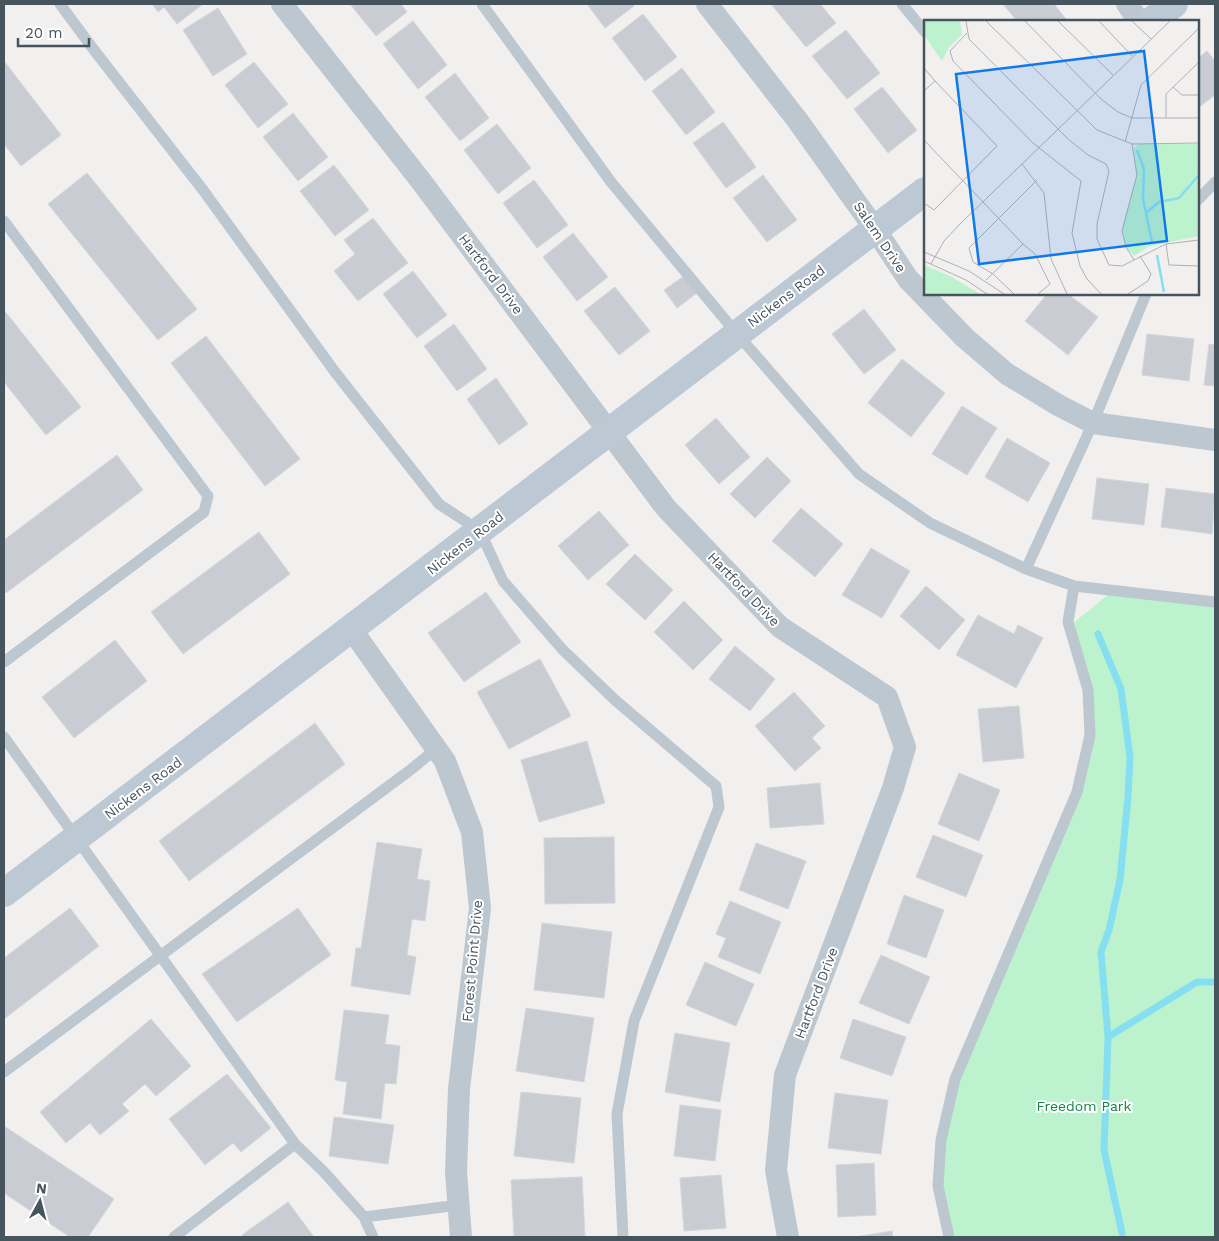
<svg xmlns="http://www.w3.org/2000/svg" width="1219" height="1241" viewBox="0 0 1219 1241" font-family="'Work Sans',sans-serif">
  <style>
    .green { fill: #bcf2ce }
    .lines { fill: none; stroke-linecap: round; stroke-linejoin: round }
    .stream { stroke: #86dff1; stroke-width: 7 }
    .building { fill: #c9ccd2; stroke: #d3d6db }
    .lane { stroke: #bcc7cf; stroke-width: 11 }
    .street { stroke: #bcc7cf; stroke-width: 22 }
    .secondary { stroke: #bcc9d4; stroke-width: 28 }
    .labels { text-anchor: middle; stroke-width: 4; stroke-linejoin: round; paint-order: stroke }
    .street-label { font-size: 14px; fill: #46545e; stroke: #fff }
    .park-label { font-size: 14px; fill: #128446; stroke: #fff }
    .inset-river { fill: none; stroke: #86dff1; stroke-width: 2.5 }
    .inset-road { fill: none; stroke: #adb1b5; stroke-width: 1 }
    .view { fill: #0f79ec; fill-opacity: 0.15; stroke: #0f79ec; stroke-width: 2.5 }
    .inset-edge { fill: none; stroke: #46545e; stroke-width: 2.5 }
  </style>
  <rect width="100%" height="100%" fill="#f2efef"/>
  <path class="green" d="M1109,594L1215,606V1237H954L945,1210L942,1174L943,1122L1076,797L1090,719L1072,624Z"/>
  <g class="lines">
    <path class="stream" d="M1098,634L1121,689L1130,757L1128,797L1120,880L1109,930L1101,952L1108,1037L1104,1150L1122,1233
      M1108,1037L1197,982H1215"/>
  </g>
  <path class="building" d="M152,4H203L177,24L164,7L158,12Z
    M350,4H401L407,12L376,36Z
    M587,4H632L634,6L605,28Z
    M771,4H820L836,23L806,47Z
    M1003,4H1054L1066,19L1063,21H1017Z
    M218,8L247,54L213,76L183,30Z
    M643,14L677,57L645,81L612,38Z
    M413,21L447,65L418,89L383,44Z
    M846,30L880,73L847,99L812,56Z
    M1207,51L1215,61V95L1198,108V58Z
    M4,61L61,135L21,166L4,144Z
    M254,62L288,104L258,128L225,85Z
    M682,68L715,112L686,135L652,91Z
    M455,73L489,118L460,141L425,97Z
    M882,87L917,130L888,153L854,109Z
    M293,113L328,157L298,181L263,137Z
    M723,122L756,167L726,188L693,143Z
    M497,124L531,168L498,194L464,150Z
    M334,165L369,210L335,236L300,191Z
    M87,173L197,309L158,340L48,204Z
    M763,175L797,220L767,242L733,198Z
    M534,180L568,225L537,248L503,203Z
    M373,218L408,263L358,301L334,271L355,254L344,240Z
    M573,233L608,277L577,301L543,257Z
    M413,271L447,315L417,338L383,294Z
    M684,276L697,293L677,308L664,290Z
    M615,287L650,331L619,355L584,311Z
    M1047,294H1068L1098,317L1068,355L1025,321Z
    M864,309L896,350L864,374L832,334Z
    M4,310L81,407L46,435L4,382Z
    M454,324L487,369L457,391L424,346Z
    M1147,334L1194,339L1189,381L1142,375Z
    M206,336L300,459L265,486L171,363Z
    M1209,344L1215,345V386L1204,385Z
    M902,359L945,393L911,437L868,403Z
    M496,378L528,424L499,445L467,399Z
    M962,406L997,428L967,475L932,454Z
    M716,418L750,457L719,484L685,445Z
    M1007,438L1050,463L1028,502L985,477Z
    M117,455L143,490L6,593L4,590V540Z
    M767,457L791,481L755,518L730,494Z
    M1097,478L1149,484L1144,525L1092,519Z
    M1166,488L1215,494L1212,534L1161,527Z
    M801,508L843,544L815,577L772,541Z
    M599,511L629,545L588,580L558,546Z
    M259,532L290,574L183,654L151,612Z
    M871,548L910,571L882,618L842,595Z
    M635,554L673,590L645,620L606,584Z
    M926,586L965,620L939,650L900,616Z
    M486,592L521,642L464,682L428,633Z
    M684,601L723,640L693,670L654,632Z
    M978,615L1014,634L1018,625L1043,638L1016,688L956,655Z
    M115,640L147,681L74,738L42,697Z
    M735,646L775,679L750,711L709,679Z
    M540,659L571,716L509,749L477,692Z
    M794,692L825,726L812,738L821,748L795,771L755,726Z
    M1019,706L1024,758L983,762L978,709Z
    M315,723L345,764L189,881L159,841Z
    M587,741L605,803L539,822L521,760Z
    M959,773L1000,790L979,841L938,824Z
    M820,783L824,824L770,828L767,788Z
    M933,835L983,855L966,897L916,877Z
    M614,837L615,903L545,904L544,838Z
    M377,842L422,849L417,879L430,881L425,921L412,919L407,955L416,957L410,995L351,986L356,948H361Z
    M756,843L806,861L788,909L739,890Z
    M904,895L944,910L926,958L887,944Z
    M730,901L781,922L760,974L718,957L726,938L716,934Z
    M70,908L99,946L4,1019V958Z
    M298,908L331,955L237,1022L202,974Z
    M542,923L612,932L604,998L534,990Z
    M881,955L930,977L909,1024L859,1003Z
    M705,962L754,984L736,1026L686,1005Z
    M526,1008L594,1018L584,1082L516,1071Z
    M344,1010L389,1015L385,1044L400,1046L396,1084L385,1083L381,1119L343,1114L347,1082L335,1080Z
    M151,1019L191,1066L156,1096L145,1084L122,1104L129,1111L100,1135L90,1123L66,1143L40,1112Z
    M853,1019L906,1037L892,1076L840,1058Z
    M675,1033L730,1043L720,1102L665,1092Z
    M227,1074L271,1128L241,1152L233,1143L205,1165L169,1119Z
    M521,1092L581,1098L574,1163L514,1156Z
    M835,1093L888,1100L881,1154L828,1148Z
    M680,1105L721,1110L715,1161L674,1156Z
    M334,1117L394,1125L388,1164L329,1156Z
    M4,1126L114,1199L88,1237H70L4,1193Z
    M874,1163L876,1215L838,1217L836,1165Z
    M721,1175L726,1228L684,1231L680,1178Z
    M582,1177L585,1237H514L511,1180Z
    M288,1202L314,1237H243L242,1235Z
    M892,1231L893,1237H855Z"/>
  <g class="lines">
    <path class="lane" d="M60,4L94,50L203,190L335,372L439,504L480,531L503,581L563,650L615,700L716,786L719,807L634,1021L617,1114L623,1237
      M482,4L611,182L737,334L859,474L930,523L1026,569L1074,586L1215,602
      M902,4L925,32
      M1198,200L1215,182
      M4,221L208,496L204,512L4,662
      M1026,569L1093,423L1146,294
      M4,737L295,1144
      M4,1072L409,771L436,749
      M364,1217L459,1205
      M174,1237L295,1144L324,1172L364,1217L373,1237
      M949,1237L938,1186L941,1140L955,1079L1077,792L1090,735L1088,690L1068,622L1074,586"/>
    <path class="street" d="M282,4L421,181L666,508L780,627L887,697L905,747L893,788L785,1075L776,1170L788,1237
      M707,4L798,121L875,229L908,279L965,338L1007,374L1058,405L1093,423L1215,440
      M1127,4L1139,21
      M352,630L445,761L472,832L480,908L459,1089L456,1172L461,1237"/>
    <path class="secondary" d="M1151,21L1174,4
      M4,893C312,660 617,424 925,191"/>
  </g>
  <g class="labels">
    <g class="street-label">
      <text transform="translate(880 237) rotate(56)" y="5">Salem Drive</text>
      <text transform="translate(491 274) rotate(53)" y="5">Hartford Drive</text>
      <text transform="translate(786 296) rotate(-37)" y="5">Nickens Road</text>
      <text transform="translate(465 543) rotate(-38)" y="5">Nickens Road</text>
      <text transform="translate(744 589) rotate(46)" y="5">Hartford Drive</text>
      <text transform="translate(143 788) rotate(-37)" y="5">Nickens Road</text>
      <text transform="translate(472 961) rotate(-85)" y="5">Forest Point Drive</text>
      <text transform="translate(816 993) rotate(-69)" y="5">Hartford Drive</text>
    </g>
    <g class="park-label">
      <text x="1084" y="1111">Freedom Park</text>
    </g>
  </g>
  <g transform="translate(924 20)">
    <rect width="275" height="275" fill="#f2efef"/>
    <path d="M0,1H36L38,15L25,27L18,41L0,15ZM214,124H275V216L226,226L210,236L202,227L198,208L212,156L209,129ZM0,245L28,257L56,274H0Z" fill="#bcf2ce"/>
    <path class="inset-river" d="M213,130L220,149L219,179L228,222M223,192L235,182L255,178L275,155M233,235L240,272"/>
    <path class="inset-road" d="M42,1L45,19L144,119L164,135L182,144L185,151L173,204V219L185,245L198,246L242,224L275,220M62,1L173,110L208,124L275,123M101,1L177,79L194,92L208,98H275M134,1L189,55M175,1L208,36M208,1L227,19M43,13L26,31L29,41L109,123L157,161L148,213L156,246L163,259L177,274M0,48L11,61M249,67L258,75H275M0,71L11,61L73,126L10,190L0,183M242,98V74L275,42M0,120L99,224M201,122L217,65L275,8M208,124L213,155L198,211L202,227L210,240M98,144L120,173L127,239L143,274M242,224L245,245L275,246M0,232L45,251L80,274M0,241L42,260L63,274M7,244L20,221L37,203L246,1M62,260L99,224L111,234L126,264L114,274M90,274L69,254L49,242L45,228L113,160M204,274L224,261L227,254L216,236"/>
    <path class="view" d="M220,31L243,221L55,244L32,54Z"/>
    <rect width="275" height="275" class="inset-edge"/>
  </g>
  <rect width="1219" height="1241" fill="none" stroke="#46545e" stroke-width="10"/>
  <g transform="translate(40 1201) rotate(7)" stroke="#ffffff" stroke-width="4" paint-order="stroke">
  <path d="M0-4L9 19L0 12L-9 19Z" fill="#46545e"/>
  <text y="-8" font-size="14" font-weight="bold" text-anchor="middle" fill="#46545e">N</text>
  </g>
  <path d="M18 38v8h71v-8" fill="none" stroke="#46545e" stroke-width="2.5"/>
  <text x="25" y="38" font-size="15" fill="#46545e" stroke="#ffffff" stroke-width="4" paint-order="stroke">20 m</text>
</svg>
